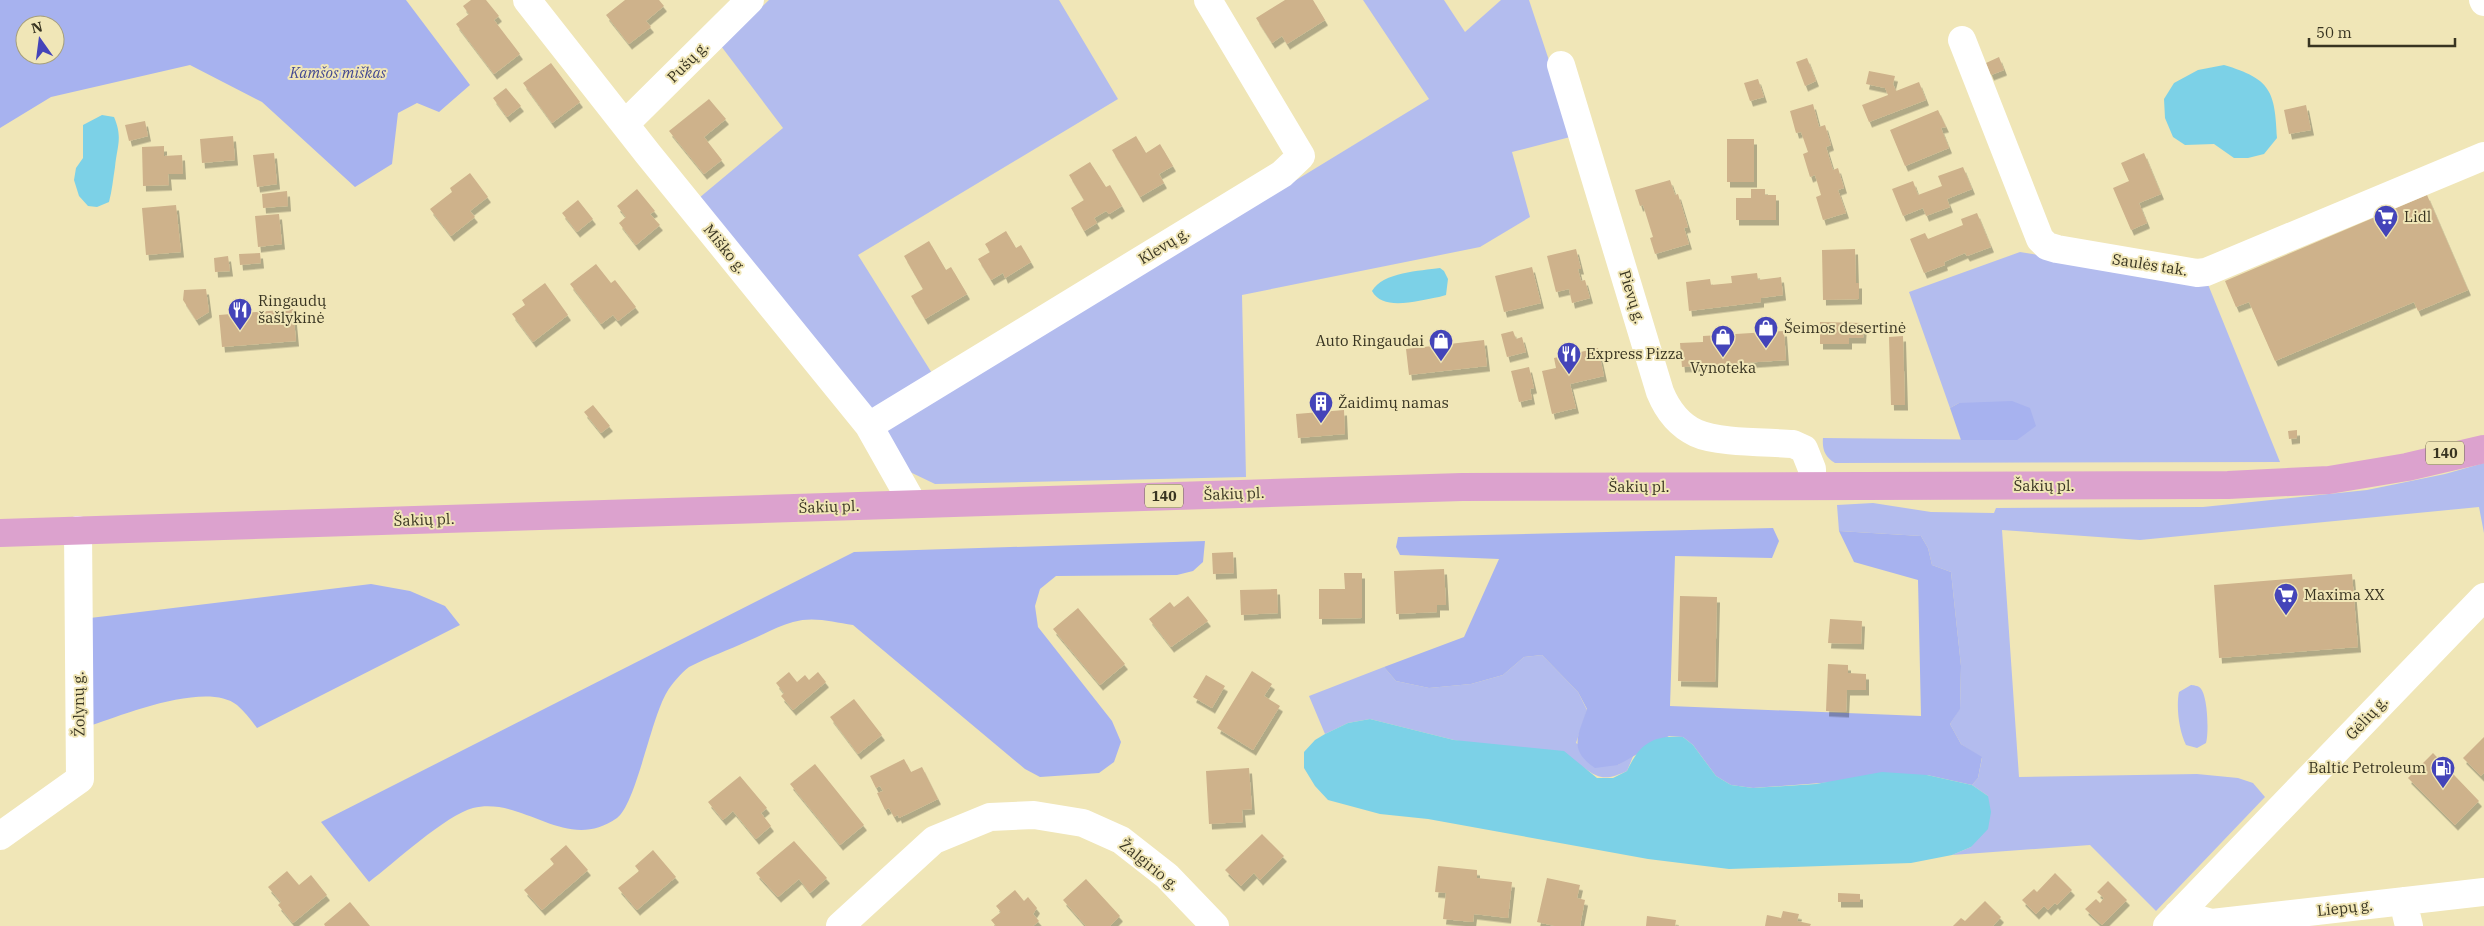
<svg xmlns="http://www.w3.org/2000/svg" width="2484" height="926" viewBox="0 0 2484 926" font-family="'IBM Plex Serif',serif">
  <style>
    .green { fill: #b3bcee }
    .forest { fill: #a7b2ef; fill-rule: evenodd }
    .water { fill: #7cd1e7 }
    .building { fill: #ceb28b; filter: url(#shadow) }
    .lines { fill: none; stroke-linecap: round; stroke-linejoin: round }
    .minor { stroke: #fff; stroke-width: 28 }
    .major { stroke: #dca2ce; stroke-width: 28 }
    .labels { text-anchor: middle; stroke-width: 4; stroke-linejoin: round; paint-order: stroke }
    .shield { fill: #f0e6b7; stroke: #6f694e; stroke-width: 1 }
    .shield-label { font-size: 14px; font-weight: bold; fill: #383421 }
    .street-label { font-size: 15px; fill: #383421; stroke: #f0e6b7 }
    .park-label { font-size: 15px; font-style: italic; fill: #424891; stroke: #f0e6b7 }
    .poi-label { font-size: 15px; fill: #383421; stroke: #f0e6b7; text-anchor: start }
  </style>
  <defs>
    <filter id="shadow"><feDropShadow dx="3" dy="5.5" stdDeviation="0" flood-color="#0004"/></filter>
  </defs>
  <rect width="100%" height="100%" fill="#f0e6b7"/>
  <path class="green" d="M769,0H1059L1118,99L858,255L945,394L1429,99L1363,0H1444L1465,32L1501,0H1529L1574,136L1512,152L1530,217L1480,247L1242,295L1246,477L935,484L910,472L699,198L783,128L721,46Z
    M2020,252L2207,282L2280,462L1835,463C1825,457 1822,450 1823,438L2017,440L1959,403L1950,408L1909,292Z
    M2484,463V533L2479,507L2140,540L2002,530L2019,777L2197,774L2238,778L2253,783L2265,797L2156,911L2090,845L1952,855L1971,847L1988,796L1972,785L1978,778L1982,758L1961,744L1950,724L1960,708L1961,666L1951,572L1932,565L1928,548L1921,536L1839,531L1837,505L1873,503L1931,512L1994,513L1996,508L2203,507L2367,490L2445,474Z
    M1542,655L1578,692L1587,710L1576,743L1618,765L1634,754L1627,771C1607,780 1600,780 1583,767L1454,740L1370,719L1348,723L1325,734L1309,696L1384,667L1396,681L1429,688L1471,684L1503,675L1524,657Z
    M2191,685C2192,685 2199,686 2199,687C2208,692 2209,733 2206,743L2197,748L2186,745C2179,731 2176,707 2179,692Z"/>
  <path class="forest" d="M0,0H406L470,85L439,112L417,103L398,113L392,164L355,187L262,102L190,65L51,97L0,128ZM25,25H55V55H25Z
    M2012,401L2030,408L2036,426L2017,440H1961L1950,408L1959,403Z
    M1773,528L1779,541L1772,558L1675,556L1670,706L1921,716L1918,580L1854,562L1839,531L1921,536L1928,548L1932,565L1951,572L1961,666L1960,709L1950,724L1961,744L1982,757L1978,778L1972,785L1927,775L1753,788L1731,785L1716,776L1693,745L1683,737L1669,736L1618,765L1595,768C1568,750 1578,736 1587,709L1578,692L1542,655L1524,657L1503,675L1471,684L1429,688L1396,681L1384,667L1464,637L1499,559L1400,555L1396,547L1398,537Z
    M1205,541L1203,562L1193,571L1177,575L1056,576L1040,589L1035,606L1038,627L1112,721L1121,742L1114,762L1099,773L1040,777L1025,769L853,625C833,622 813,616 793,622C778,626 763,635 748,641C729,650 708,657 689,667C682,672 671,685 667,692C651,718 636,804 617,818C566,854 525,796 473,808C446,815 394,863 369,882L321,822L854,552Z
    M371,584L410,591L445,606L460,625L257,728C251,720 244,711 237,705C207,681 125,714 92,725L90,618Z"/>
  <path class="water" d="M2224,65C2271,79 2275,91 2277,138L2264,154L2248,158H2234L2214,144L2185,145L2173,137L2165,118L2164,99L2174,83L2198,70Z
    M102,115L114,117C123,138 117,146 115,167C113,179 112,191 109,202L97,207L88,206L79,196L74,180L76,168L83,158V125Z
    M1440,268L1444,271L1448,279L1446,295L1439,297C1419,300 1383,312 1372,291C1383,272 1420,271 1440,268Z
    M1370,719L1454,740L1564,751L1597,778H1613L1627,771C1640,743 1653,735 1683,737L1693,745L1716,776L1731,785L1753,788L1816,784L1882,772L1927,775L1972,785L1988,796L1991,812L1988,829L1971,847L1952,855L1911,863L1729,869L1648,859L1428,819L1380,814L1328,800L1315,786L1304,768V752L1315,740L1325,734L1348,723Z"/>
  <path class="building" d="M471,0H486L499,16L494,20L520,54L494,74L456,24L469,14L463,6Z
    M625,0H659L664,6L646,21L651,27L629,44L606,15Z
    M1285,0H1313L1325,20L1287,44L1282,36L1272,43L1256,18Z
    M1999,57L2004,70L1991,75L1986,63Z
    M1807,58L1816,81L1805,86L1796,62Z
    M551,63L580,102L552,123L523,83Z
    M1869,71L1895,76L1893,84L1896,91L1919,82L1926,100L1869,122L1862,105L1888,95L1885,88L1866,84Z
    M1758,79L1764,97L1750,101L1744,83Z
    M506,88L521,106L507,117L493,98Z
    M709,99L726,119L704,137L722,160L704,174L669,131Z
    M1813,104L1819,127L1825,125L1831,145L1826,147L1833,170L1838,168L1844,188L1838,190L1846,213L1823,220L1816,197L1821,195L1815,175L1810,177L1803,154L1808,152L1801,132L1796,133L1790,111Z
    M2306,105L2311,130L2289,134L2284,110Z
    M1938,110L1946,127L1941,128L1949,148L1905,166L1890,130Z
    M145,121L148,136L129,141L125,125Z
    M233,136L235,160L202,163L200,139Z
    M1136,136L1146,153L1160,144L1173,166L1159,174L1164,183L1140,197L1112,150Z
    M1727,139H1754V182H1727Z
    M164,146V156L182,155L183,174H168L169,185L143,186L142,147Z
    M274,153L277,184L257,187L253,155Z
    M2144,153L2161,194L2139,203L2147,223L2131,230L2113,188L2129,181L2121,163Z
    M1090,162L1106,187L1110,185L1122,206L1109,214L1106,211L1094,218L1097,223L1084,231L1071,208L1084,200L1069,175Z
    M1963,167L1972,189L1947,199L1950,207L1926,216L1923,208L1903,216L1892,189L1913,181L1918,195L1942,186L1938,176Z
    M470,173L488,197L470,211L475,217L451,236L430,209L452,192L450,188Z
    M1670,180L1675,195L1678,194L1688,227L1684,228L1689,244L1655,254L1650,238L1653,237L1643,205L1640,206L1635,190Z
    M637,189L655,211L650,214L660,225L636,245L619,223L626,217L617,206Z
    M1751,189H1765V195H1776V220H1736V198H1751Z
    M287,191L288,206L263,208L262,194Z
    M2427,195L2468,290L2418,311L2414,302L2275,361L2249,302L2236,307L2225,281Z
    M578,200L593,219L577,232L562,213Z
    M176,205L181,252L146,255L142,208Z
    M1977,213L1991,247L1967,256L1965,253L1944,262L1945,265L1924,273L1910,239L1925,233L1928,239L1963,225L1961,219Z
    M279,214L282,244L258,247L255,216Z
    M1006,231L1016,248L1021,245L1031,262L1005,278L1003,273L991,280L978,259L990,252L985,244Z
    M929,241L946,270L951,267L967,294L925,319L911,296L923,289L904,256Z
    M1576,249L1581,269H1578L1581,281L1585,280L1590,298L1572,303L1569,289L1556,292L1547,256Z
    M1855,249L1856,283H1859V299L1823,300L1822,250Z
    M260,253L261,263L240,265L239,254Z
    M228,256L230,271L215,272L214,258Z
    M596,264L611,283L615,280L636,307L618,321L613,315L601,324L570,284Z
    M1532,267L1541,303L1504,312L1495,276Z
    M1757,273L1758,280L1781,277L1783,295L1761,298V302L1689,311L1686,282L1710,279L1711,285L1732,283L1731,276Z
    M545,283L568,315L533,342L512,314L525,305L522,300Z
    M206,289L209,312L196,320L183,300L184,290Z
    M293,309L296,341L222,347L219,315Z
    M1820,322L1864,323L1863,338H1849V344H1820Z
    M1513,331L1516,339L1522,337L1526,352L1507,357L1501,334Z
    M1784,331L1786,360L1682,367L1680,343L1703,342V336Z
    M1903,336L1905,405H1891L1889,337Z
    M1484,340L1487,366L1409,375L1406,349Z
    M1598,348L1604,376L1570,384L1576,408L1552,414L1542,371L1556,368L1554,358Z
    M1529,367L1534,388L1530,389L1532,399L1519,402L1511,371Z
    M593,405L610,426L601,433L584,412Z
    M1344,410L1345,434L1298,438L1296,414Z
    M2297,430V438L2289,439L2288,431Z
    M1233,552L1234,573L1213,574L1212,553Z
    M1444,569L1446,605H1437V612L1396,614L1394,571Z
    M1344,573H1362V618L1319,619V589H1345Z
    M2352,574L2358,647L2219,658L2214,585Z
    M1277,589L1278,613L1241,615L1240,590Z
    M1188,596L1208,621L1171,647L1149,619L1170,602L1174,607Z
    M1680,596L1717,597L1715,682L1678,681Z
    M1078,608L1125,664L1100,685L1053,629Z
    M1830,619L1862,621L1861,644L1828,643Z
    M1828,664L1848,665V673L1866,674V690H1847L1846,712L1826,711Z
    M1252,671L1272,684L1264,696L1280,706L1253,750L1217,728Z
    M789,672L797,682L805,675L809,680L818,672L826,682L793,710L781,696L784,693L776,683Z
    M1206,675L1225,686L1212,708L1193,697Z
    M854,699L882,735L858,754L830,717Z
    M2484,737V773L2481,776L2463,758Z
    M2433,753L2479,801L2455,825L2408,778Z
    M904,759L911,772L922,767L938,799L899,818L898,815L894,817L889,808L885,810L877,793L883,791L880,786L876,788L870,776Z
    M815,764L864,825L840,845L790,784Z
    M1249,768L1252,809L1242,810L1243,822L1209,824L1206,771Z
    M740,776L767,808L761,813L771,826L756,839L733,811L723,820L708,802Z
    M1262,834L1284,856L1260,880L1254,873L1241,886L1225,870Z
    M794,841L827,878L810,893L799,879L778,897L756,873Z
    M566,845L588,870L542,910L524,890L554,864L550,859Z
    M653,850L676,877L637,910L618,888L639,871L635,866Z
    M1438,866L1477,870V878L1512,882L1508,918L1474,914L1473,922L1443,919L1446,893L1435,892Z
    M287,871L299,885L311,875L327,895L293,923L278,905L281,902L268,887Z
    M2055,873L2072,890L2057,905L2055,903L2048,910L2044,906L2036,914L2022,900L2034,889L2037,892Z
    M1547,878L1580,885L1577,898L1585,900L1580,926H1555L1537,922Z
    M1086,879L1120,916L1110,926H1086L1063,900Z
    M2108,881L2127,900L2102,925L2085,909L2096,899L2100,903L2104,898L2097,892Z
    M1015,890L1024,901L1028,897L1037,908L1033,914L1039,921L1033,926H996L991,920L1001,912L996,906Z
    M1838,893L1860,894V902H1838Z
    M1985,901L2001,917L1993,926H1953L1961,918L1965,921Z
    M350,902L370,926H325L324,924Z
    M1783,911L1799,914L1797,921L1811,924L1810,926H1765L1767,915L1781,918Z
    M1647,916L1676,920L1675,926H1646Z"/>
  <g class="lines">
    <path class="minor" d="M527,0L648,154L869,426L913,504
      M2483,0L2484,2
      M1962,40L2040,239L2047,246L2057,249L2197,273L2206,272L2484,156
      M1561,65L1660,392C1667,409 1679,425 1696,433C1717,443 1768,442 1793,444L1804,449L1812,469V486
      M625,124L750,0
      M869,426L1282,174L1301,156L1208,0
      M0,836L80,779L78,530
      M2403,901L2409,926
      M2178,914L2212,923L2484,892
      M840,926L934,840L990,817L1034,815L1083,823L1121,840L1167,876L1215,926
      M2167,926L2484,597"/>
    <path class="major" d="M0,533L1462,487L2228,485L2329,480L2407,467L2484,449"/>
  </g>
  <defs>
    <symbol id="supermarket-pin" viewBox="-11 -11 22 30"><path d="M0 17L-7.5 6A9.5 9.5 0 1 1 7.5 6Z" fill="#4444b9" stroke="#f0e6b7"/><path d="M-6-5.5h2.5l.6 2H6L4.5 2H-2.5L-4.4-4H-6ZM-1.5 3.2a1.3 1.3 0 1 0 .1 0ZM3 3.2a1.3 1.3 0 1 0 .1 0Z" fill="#fff"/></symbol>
    <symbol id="restaurant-pin" viewBox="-11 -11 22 30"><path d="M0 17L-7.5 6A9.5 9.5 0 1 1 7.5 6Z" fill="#4444b9" stroke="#f0e6b7"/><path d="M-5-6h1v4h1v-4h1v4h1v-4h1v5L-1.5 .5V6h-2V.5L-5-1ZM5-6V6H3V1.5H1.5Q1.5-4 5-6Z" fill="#fff"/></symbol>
    <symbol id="shop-pin" viewBox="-11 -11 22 30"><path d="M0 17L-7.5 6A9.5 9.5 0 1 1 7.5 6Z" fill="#4444b9" stroke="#f0e6b7"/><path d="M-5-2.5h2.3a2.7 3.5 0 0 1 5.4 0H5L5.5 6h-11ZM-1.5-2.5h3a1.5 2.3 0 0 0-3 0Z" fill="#fff"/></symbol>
    <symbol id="building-pin" viewBox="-11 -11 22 30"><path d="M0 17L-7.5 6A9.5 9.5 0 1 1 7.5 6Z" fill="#4444b9" stroke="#f0e6b7"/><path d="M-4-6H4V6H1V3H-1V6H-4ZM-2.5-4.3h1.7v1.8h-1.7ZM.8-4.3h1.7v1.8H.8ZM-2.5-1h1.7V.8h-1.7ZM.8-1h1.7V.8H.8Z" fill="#fff"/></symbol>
    <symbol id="fuel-pin" viewBox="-11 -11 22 30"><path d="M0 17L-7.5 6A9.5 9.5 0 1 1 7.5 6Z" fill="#4444b9" stroke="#f0e6b7"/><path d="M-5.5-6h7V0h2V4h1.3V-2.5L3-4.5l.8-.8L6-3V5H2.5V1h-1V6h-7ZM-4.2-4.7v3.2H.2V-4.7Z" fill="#fff"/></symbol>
  </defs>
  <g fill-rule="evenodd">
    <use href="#supermarket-pin" x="2372" y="203" width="28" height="38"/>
    <use href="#restaurant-pin" x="226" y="296" width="28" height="38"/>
    <use href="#shop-pin" x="1752" y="314" width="28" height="38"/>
    <use href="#shop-pin" x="1709" y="323" width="28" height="38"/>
    <use href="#shop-pin" x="1427" y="327" width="28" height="38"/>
    <use href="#restaurant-pin" x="1555" y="340" width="28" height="38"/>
    <use href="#building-pin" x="1307" y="389" width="28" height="38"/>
    <use href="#supermarket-pin" x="2272" y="581" width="28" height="38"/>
    <use href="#fuel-pin" x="2429" y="754" width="28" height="38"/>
  </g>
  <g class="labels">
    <g class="shield">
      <rect x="2426" y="441.5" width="38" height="23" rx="4"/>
      <rect x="1145" y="484.5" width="38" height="23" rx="4"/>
    </g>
    <g class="shield-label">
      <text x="2445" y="458">140</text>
      <text x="1164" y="501">140</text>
    </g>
    <g class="street-label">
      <text transform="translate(688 62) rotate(-45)" y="5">Pušų g.</text>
      <text transform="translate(1164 246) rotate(-31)" y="5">Klevų g.</text>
      <text transform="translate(725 249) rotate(51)" y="5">Miško g.</text>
      <text transform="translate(2150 265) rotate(9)" y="5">Saulės tak.</text>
      <text transform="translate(1632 297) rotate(73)" y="5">Pievų g.</text>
      <text x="2044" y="491">Šakių pl.</text>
      <text x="1639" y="492">Šakių pl.</text>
      <text transform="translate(1234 494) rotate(-2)" y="5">Šakių pl.</text>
      <text transform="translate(829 507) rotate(-2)" y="5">Šakių pl.</text>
      <text transform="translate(424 520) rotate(-2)" y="5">Šakių pl.</text>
      <text transform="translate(79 704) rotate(-91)" y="5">Žolynų g.</text>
      <text transform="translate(2367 718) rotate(-47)" y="5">Gėlių g.</text>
      <text transform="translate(1149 865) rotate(39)" y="5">Žalgirio g.</text>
      <text transform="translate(2345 908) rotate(-6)" y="5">Liepų g.</text>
    </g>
    <g class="park-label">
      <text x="338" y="78">Kamšos miškas</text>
    </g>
    <g class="poi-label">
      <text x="2404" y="222">Lidl</text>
      <text x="258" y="306">Ringaudų<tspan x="258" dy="17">šašlykinė</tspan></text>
      <text x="1784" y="333">Šeimos desertinė</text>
      <text x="1424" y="346" text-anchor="end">Auto Ringaudai</text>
      <text x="1586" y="359">Express Pizza</text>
      <text x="1723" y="373" text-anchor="middle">Vynoteka</text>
      <text x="1338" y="408">Žaidimų namas</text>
      <text x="2304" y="600">Maxima XX</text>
      <text x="2426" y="773" text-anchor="end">Baltic Petroleum</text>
    </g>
  </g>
  <g transform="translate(40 40) rotate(346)"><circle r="24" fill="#f0e6b7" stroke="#a69f7b"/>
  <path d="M0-4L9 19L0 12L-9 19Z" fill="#4444b9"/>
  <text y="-8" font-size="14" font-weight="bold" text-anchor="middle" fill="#383421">N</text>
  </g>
  <path d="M2309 38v8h146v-8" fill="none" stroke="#383421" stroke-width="2.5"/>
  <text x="2316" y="38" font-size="15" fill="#383421" stroke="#f0e6b7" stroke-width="4" paint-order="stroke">50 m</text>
</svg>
